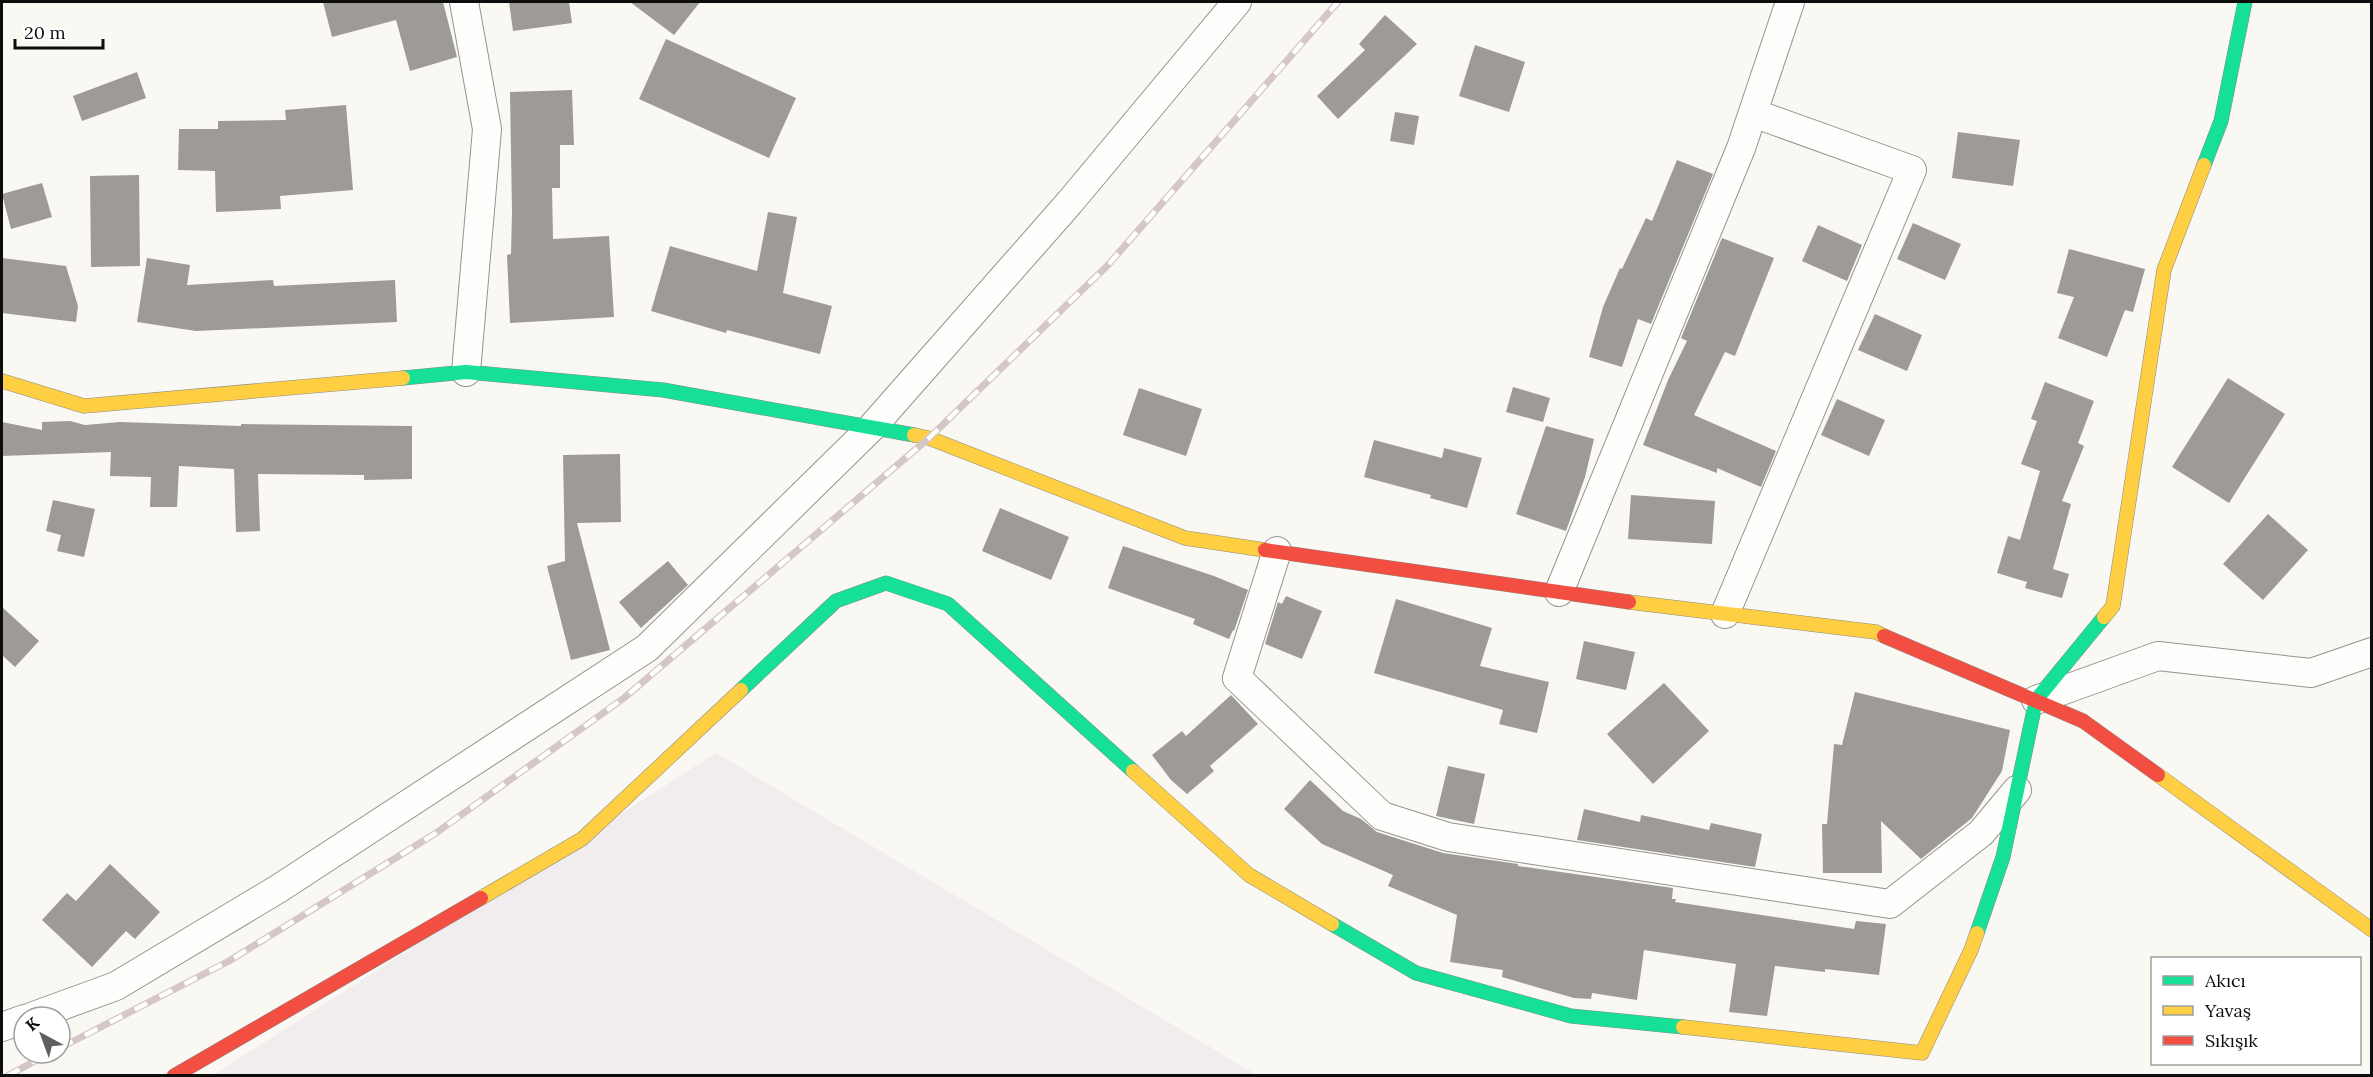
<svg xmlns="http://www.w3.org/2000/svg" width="2373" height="1077" viewBox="0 0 2373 1077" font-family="Lora,serif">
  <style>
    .industrial { fill: #f1ecee }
    .building { fill: #9d9a97 }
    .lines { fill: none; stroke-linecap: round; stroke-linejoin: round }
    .street-casing { stroke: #949390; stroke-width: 30 }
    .fast-casing { stroke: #8a8987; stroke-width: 15 }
    .slow-casing { stroke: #8a8987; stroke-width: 15 }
    .jam-casing { stroke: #8a8987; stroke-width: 15 }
    .street { stroke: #fefefd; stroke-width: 28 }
    .fast { stroke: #16e098; stroke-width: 14 }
    .slow { stroke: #ffcf43; stroke-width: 14 }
    .jam { stroke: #f24e42; stroke-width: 14 }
    .rail-casing { stroke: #d5c7c8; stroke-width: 7 }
    .rail { stroke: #fff; stroke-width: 4.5; stroke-dasharray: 14; stroke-linecap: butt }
  </style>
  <rect width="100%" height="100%" fill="#faf8f2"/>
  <path class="industrial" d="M716,753L1257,1075L212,1076Z"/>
  <path class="building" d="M323,2H443L457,57L410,71L396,20L332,37Z
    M509,2H569L572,23L513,31Z
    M630,2H700L674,35Z
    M1385,15L1417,44L1338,119L1317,96L1365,50L1359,44Z
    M666,39L796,98L769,158L639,99Z
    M1475,45L1525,62L1509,112L1459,96Z
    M137,72L146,98L82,121L73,96Z
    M572,90L574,145H560V188H552L553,239L609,236L614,317L510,323L507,255L511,254L512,212L510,92Z
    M346,105L353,190L280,196L281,209L216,212L215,171L178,170L179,129H218V121L286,120L285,110Z
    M1395,112L1419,116L1414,145L1390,141Z
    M1958,132L2020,140L2013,186L1952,178Z
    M1677,160L1713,174L1651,324L1638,319L1622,367L1589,357L1603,307L1620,268L1622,269L1646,218L1652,221Z
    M139,175L140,266L91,267L90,176Z
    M42,183L52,217L11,229L2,194Z
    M768,212L797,217L783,293L832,306L820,354L727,330L726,333L651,311L670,246L757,271Z
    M1913,223L1961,244L1945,280L1897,259Z
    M1818,225L1862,245L1847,281L1802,261Z
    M1722,238L1774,258L1735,356L1725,352L1694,415L1776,451L1761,487L1717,468V473L1643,445L1668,380L1687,341L1681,338Z
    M2069,249L2145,269L2133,312L2125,310L2107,357L2058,338L2074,297L2057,293Z
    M2,258L66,266L78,306L76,322L2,313Z
    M147,258L190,265L187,285L273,280L274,286L395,280L397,322L196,331L137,322Z
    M1875,314L1922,335L1907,371L1858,350Z
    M2228,378L2285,414L2229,503L2172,467Z
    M2045,382L2094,401L2078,443L2084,446L2062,501L2071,504L2053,569L2069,574L2062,598L2025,588L2027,582L1997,573L2008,536L2020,540L2040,471L2021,464L2037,421L2031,419Z
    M1513,387L1550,398L1543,422L1506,412Z
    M1139,388L1202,409L1186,456L1123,435Z
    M1837,399L1885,420L1869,456L1821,435Z
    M70,421L85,425L120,422L241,426V424L412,426V479L364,480V475L258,474L260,531L236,532L234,469L179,466L177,507H150L151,477L110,476L111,452L2,456V422L42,430V422Z
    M1546,426L1594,439L1585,477L1566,531L1516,514Z
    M1374,440L1442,458L1444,448L1482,458L1467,508L1430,498L1431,495L1364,477Z
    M620,454L621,522L577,523L610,650L571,660L547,566L565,561L563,455Z
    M1631,495L1715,501L1712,544L1628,539Z
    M53,500L95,509L84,557L57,551L61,535L46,531Z
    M1000,508L1069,537L1051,580L982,551Z
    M2268,514L2308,550L2263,600L2223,564Z
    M1123,546L1214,576L1248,590L1234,631L1233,630L1229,639L1193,624L1195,619L1108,588Z
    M668,561L688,585L641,628L619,602Z
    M1286,596L1322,611L1302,659L1265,644L1278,602L1282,604Z
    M1396,599L1492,628L1480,666L1549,682L1537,733L1499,724L1503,710L1374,673Z
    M2,607L39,641L15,667L2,655Z
    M1584,641L1635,652L1626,690L1576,679Z
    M1664,683L1709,731L1653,784L1607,734Z
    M1855,692L2010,730L2002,771L1972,818L1921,859L1881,821L1882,873H1823L1822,824H1827L1834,744L1842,745Z
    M1231,695L1258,724L1210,766L1214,771L1187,794L1171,780L1152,755L1182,731L1186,736Z
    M1448,766L1485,774L1474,824L1436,816Z
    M1310,780L1343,811L1361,819L1377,832L1443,853L1518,864V866L1673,888L1672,899H1676L1675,902L1854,929L1856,921L1886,924L1879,975L1825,969V972L1775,966L1767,1016L1729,1012L1736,964L1644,950L1637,1000L1592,993L1591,999L1574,998L1502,977L1503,970L1450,962L1457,915L1388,886L1393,875L1322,844L1284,809Z
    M1584,809L1640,822L1641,815L1709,830L1711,823L1762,834L1755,867L1577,840Z
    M110,864L160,912L135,939L126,931L92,967L42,920L67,893L76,901Z"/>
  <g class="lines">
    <defs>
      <path id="street" d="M464,2L487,129L466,372
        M1277,551L1237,678L1382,816L1448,837L1890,904L1981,833L2017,790
        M1559,592L1741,148L1790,2
        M1725,614L1912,170L1753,113
        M2036,700L2158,656L2311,673L2372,652
        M31,1017L116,986L278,889L647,648L872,427L1070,202L1237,2
        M2,1027L24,1019"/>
      <path id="fast" d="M2204,165L2221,121L2245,2
        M403,378L466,372L663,390L914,435
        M741,690L836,601L886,583L948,604L1133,771
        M1332,924L1416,973L1571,1016L1683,1027
        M1977,933L2003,857L2036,700L2104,617"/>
      <path id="slow" d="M2,381L84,406L403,378
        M914,435L929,438L1185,538L1265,550
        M1629,602L1876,632L1884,636
        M2104,617L2113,606L2164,270L2204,165
        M1133,771L1249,875L1332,924
        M2158,775L2372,930
        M481,898L582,839L741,690
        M1683,1027L1922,1053L1971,950L1977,933"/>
      <path id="jam" d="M1265,550L1629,602
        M1884,636L2083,721L2158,775
        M174,1076L481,898"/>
    </defs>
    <use href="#street" class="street-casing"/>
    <use href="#fast" class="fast-casing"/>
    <use href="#slow" class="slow-casing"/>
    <use href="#jam" class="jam-casing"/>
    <use href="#street" class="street"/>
    <use href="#fast" class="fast"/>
    <use href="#slow" class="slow"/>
    <use href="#jam" class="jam"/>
    <defs>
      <path id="rail" d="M60,1048L229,961L436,833L624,698L929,438L1108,265L1338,2
        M7,1076L50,1053"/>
    </defs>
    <use href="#rail" class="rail-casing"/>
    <use href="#rail" class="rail"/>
  </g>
  <rect width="2373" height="1077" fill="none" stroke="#0d0d0d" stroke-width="6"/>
  <rect x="2151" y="957" width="210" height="108" fill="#ffffff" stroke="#9e9e9e" stroke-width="1.5"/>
  <rect x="2163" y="976" width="30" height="9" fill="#16e098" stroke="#9e9e9e" stroke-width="1.5"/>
  <text x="2205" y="987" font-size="18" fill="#0d0d0d">Akıcı</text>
  <rect x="2163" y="1006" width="30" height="9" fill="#ffcf43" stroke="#9e9e9e" stroke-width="1.5"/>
  <text x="2205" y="1017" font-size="18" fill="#0d0d0d">Yavaş</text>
  <rect x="2163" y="1036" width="30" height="9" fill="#f24e42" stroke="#9e9e9e" stroke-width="1.5"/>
  <text x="2205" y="1047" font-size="18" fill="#0d0d0d">Sıkışık</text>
  <g transform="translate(42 1035) rotate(319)"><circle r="28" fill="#ffffff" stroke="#9e9e9e" stroke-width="1.5"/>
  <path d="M0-4.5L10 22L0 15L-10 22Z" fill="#605f5d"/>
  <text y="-9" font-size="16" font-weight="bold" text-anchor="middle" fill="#0d0d0d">K</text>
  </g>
  <path d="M15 39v9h88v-9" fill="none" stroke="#0d0d0d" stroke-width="3"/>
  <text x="24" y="39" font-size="18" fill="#0d0d0d" stroke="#ffffff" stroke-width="4.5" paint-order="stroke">20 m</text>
</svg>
